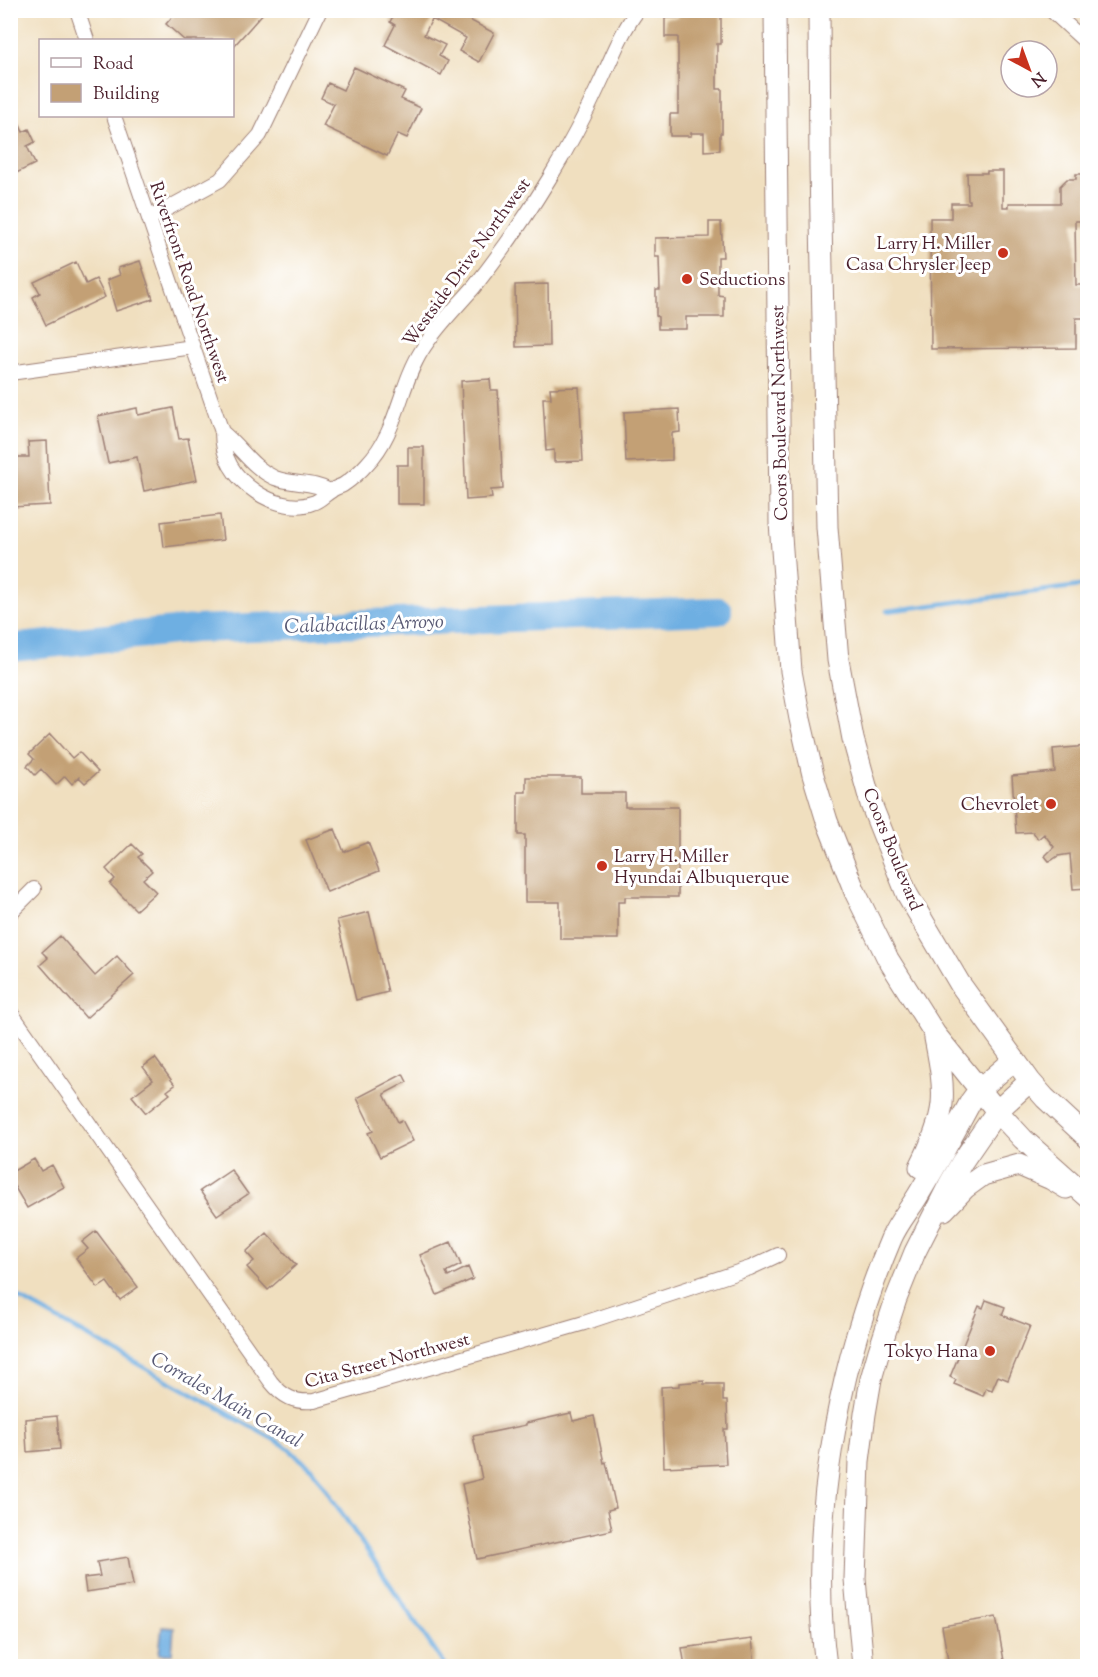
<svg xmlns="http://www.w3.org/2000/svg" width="1098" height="1677" viewBox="0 0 1098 1677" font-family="'Sorts Mill Goudy',serif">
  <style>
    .water { fill: #6eafe2; stroke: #5c6786; stroke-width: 1.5 }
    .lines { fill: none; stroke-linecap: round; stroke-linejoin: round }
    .stream { stroke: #6eafe2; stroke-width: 4.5 }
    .river { stroke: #6eafe2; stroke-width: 28 }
    .building { fill: #c3a075 }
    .minor-casing { stroke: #9d7f75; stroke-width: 16 }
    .primary-casing { stroke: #9d7f75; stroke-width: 23 }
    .minor { stroke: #fff; stroke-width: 14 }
    .primary { stroke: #fff; stroke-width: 21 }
    .poi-dot { fill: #c8321e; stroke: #fff; stroke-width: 2 }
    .labels { text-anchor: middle; stroke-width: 6; stroke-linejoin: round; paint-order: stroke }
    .poi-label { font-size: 18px; fill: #4a1f2b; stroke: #fff; text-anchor: end }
    .street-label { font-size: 18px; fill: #4a1f2b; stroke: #fff }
    .water-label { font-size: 20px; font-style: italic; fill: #585974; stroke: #fff }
  </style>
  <rect width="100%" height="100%" fill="#fff"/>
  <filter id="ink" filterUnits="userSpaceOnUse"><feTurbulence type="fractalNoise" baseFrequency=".0167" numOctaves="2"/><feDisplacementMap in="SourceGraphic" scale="12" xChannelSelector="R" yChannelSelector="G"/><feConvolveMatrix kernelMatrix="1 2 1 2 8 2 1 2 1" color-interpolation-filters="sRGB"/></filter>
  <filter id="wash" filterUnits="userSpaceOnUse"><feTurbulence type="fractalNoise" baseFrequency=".008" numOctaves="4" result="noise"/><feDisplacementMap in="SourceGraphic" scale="24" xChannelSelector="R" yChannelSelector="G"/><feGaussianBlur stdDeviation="1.35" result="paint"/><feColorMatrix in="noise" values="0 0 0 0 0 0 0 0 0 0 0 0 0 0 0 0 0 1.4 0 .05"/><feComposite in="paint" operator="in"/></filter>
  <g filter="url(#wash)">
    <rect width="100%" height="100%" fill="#f0dfbf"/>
    <path class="water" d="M162,1627L174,1628L172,1654H159Z"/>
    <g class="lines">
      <path class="stream" d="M887,611L1088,585
        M10,1293L284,1445L312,1469L445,1666"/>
      <path class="river" d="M10,648L194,629L718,611"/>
    </g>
    <g id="blocks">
      <path class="building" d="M178,10H266L232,48V40H184L166,24Z
        M396,10H414L417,12L418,10H451L494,33L479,62L459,51L466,38L432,19L424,35L445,45L439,56L448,61L441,75L385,45L395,25L390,22Z
        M678,10H721V44H717V89H722V133H720V150L704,151V133H691V136H670V114H678V37H665V18H678Z
        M354,67L405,91L401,99L421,108L407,138L398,134L387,156L323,126L334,104L321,98L328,83L343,90Z
        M12,108L23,132L29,129L35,142L27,146L35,164L10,176V109Z
        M987,171H1003V207H1009V203H1060V186L1067,179H1076V174H1088V221H1075L1076,285H1087V318H1076V348L931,349L930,218H951V203H970V200H968L967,173H987Z
        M709,222H721L723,257H718V295L724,296V317H686V329H658V317L656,316V290H660L659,257H655V238L709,237Z
        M140,261L153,299L116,311L107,280L120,275L118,268Z
        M76,262L86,284L96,279L105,297L46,325L33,297L40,293L34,282Z
        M548,284L549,346L516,347L515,285Z
        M490,379L491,390H498L503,489L491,490L492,498L466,500L461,381Z
        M579,387L583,461L554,462V450L546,451L543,398H551L550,388Z
        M137,408L138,415L173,408L179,439L188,438L197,480L144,491L137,457L108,463L98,416Z
        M679,409L680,432L672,433V460L626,462L624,412Z
        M47,441L50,505L10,507V447H16L17,457H29L28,442Z
        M408,447H424V504H397V465H408Z
        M220,515L223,540L164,547L161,522Z
        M50,734L72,758L79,752L98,772L85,783L79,777L72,784L65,776L56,785L41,769L35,775L27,766L34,759L29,754Z
        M1088,746V888L1073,889L1070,854L1058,856L1052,860L1049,861L1045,856L1054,847L1044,834L1038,839L1033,832L1016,833L1012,776L1055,772L1053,749Z
        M526,777H581V793H625V807H678V897H625V902H618V939H560V902H525V835H518V792H526Z
        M335,829L344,852L368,842L379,871L327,892L306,840Z
        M132,844L142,854L138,857L152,871L143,879L156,892L136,910L110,884L115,879L106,869Z
        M369,912L388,992L356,1000L337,920Z
        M60,936L95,976L117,956L134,975L86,1018L40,965L48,958L42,952Z
        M155,1058L175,1085L167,1091L170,1094L146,1113L132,1096L153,1080L143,1067Z
        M403,1074L407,1082L384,1094L398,1122L402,1120L413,1141L380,1157L368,1133L373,1131L357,1098Z
        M34,1159L41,1171L52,1165L64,1187L27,1208L10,1179V1173Z
        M231,1170L248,1194L217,1215L200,1191Z
        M96,1231L138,1287L120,1300L107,1282L98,1288L76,1258L88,1249L82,1242Z
        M267,1233L296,1265L268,1290L247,1267L254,1261L246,1252Z
        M451,1242L461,1265L446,1272L448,1277L468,1267L473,1279L437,1295L420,1255Z
        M986,1300L1005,1307L1002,1315L1030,1326L1008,1380L998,1376L992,1390L986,1388L983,1396L954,1384L956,1380L950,1377L979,1306L983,1308Z
        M704,1381V1384H723V1401H727L728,1429H724L726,1464L664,1467L661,1387L679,1386V1383Z
        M571,1413L573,1421L594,1416L604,1463L606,1462L616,1508L608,1510L612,1530L477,1559L462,1484L482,1479L473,1436L526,1425V1423Z
        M57,1416L60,1449L27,1452L25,1419Z
        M128,1557L133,1585L86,1592L84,1578L100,1576L97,1562Z
        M996,1617L1005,1666H949L942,1626Z
        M752,1639L755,1666H685L682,1648Z"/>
    </g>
  </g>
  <g filter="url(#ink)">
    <use href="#blocks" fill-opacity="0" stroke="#9d7f75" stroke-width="1.5"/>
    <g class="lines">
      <defs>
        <path id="minor" d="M77,10L87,40
          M1051,10L1088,44
          M114,116L222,432C222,458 235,478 256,492C271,502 294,510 312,503C320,501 324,495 331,491C334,488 339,487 343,485C352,479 360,472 367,464C398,432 399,386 422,350C436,327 456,308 474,287C501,253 526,217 549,179C568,148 585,116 600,83C612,58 621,32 638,10
          M150,218L220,180L260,135L320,10
          M10,373L193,347
          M222,432C241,447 252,468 275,478C293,485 313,481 330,491
          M10,913L34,889
          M10,1011L271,1382C283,1397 295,1403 314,1401L584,1323L750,1268L778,1255"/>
        <path id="primary" d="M775,10L780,523L791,671L800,719L813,775L827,821L855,892L888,959L935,1034L997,1111L1023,1139L1088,1197
          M819,10L820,167L827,527L838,660L853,739L871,804L907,894L960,984L1030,1081L1045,1098L1088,1138
          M920,1167C929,1149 940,1123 942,1104C944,1082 939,1059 935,1038
          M944,1210L965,1188L983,1175L1019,1165L1051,1179L1066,1188
          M826,1666C808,1529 837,1366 891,1239C898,1222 911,1208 920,1192C938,1162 955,1131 971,1101L979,1090L1014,1060
          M863,1666L855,1579L859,1461L865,1414L871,1379L879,1351L896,1299L915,1252L949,1185L962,1162L997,1111L1030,1081"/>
      </defs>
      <use href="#minor" class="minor-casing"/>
      <use href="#primary" class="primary-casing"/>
      <use href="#minor" class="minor"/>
      <use href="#primary" class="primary"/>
    </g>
  </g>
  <g class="poi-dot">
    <circle cx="1003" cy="253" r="6"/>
    <circle cx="687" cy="279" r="6"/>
    <circle cx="1051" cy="804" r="6"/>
    <circle cx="602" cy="866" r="6"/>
    <circle cx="990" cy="1351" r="6"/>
  </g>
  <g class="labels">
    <g class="poi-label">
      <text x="991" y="249">Larry H. Miller<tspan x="991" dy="21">Casa Chrysler Jeep</tspan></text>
      <text x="699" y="285" text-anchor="start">Seductions</text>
      <text x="1039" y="810">Chevrolet</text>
      <text x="614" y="862" text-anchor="start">Larry H. Miller<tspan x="614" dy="21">Hyundai Albuquerque</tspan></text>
      <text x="978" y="1357">Tokyo Hana</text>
    </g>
    <g class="street-label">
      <text transform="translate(466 262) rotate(-54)" y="6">Westside Drive Northwest</text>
      <text transform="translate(190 282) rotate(71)" y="6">Riverfront Road Northwest</text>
      <text transform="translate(779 413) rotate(-91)" y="6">Coors Boulevard Northwest</text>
      <text transform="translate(893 849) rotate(68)" y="6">Coors Boulevard</text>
      <text transform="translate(387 1360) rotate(-15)" y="6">Cita Street Northwest</text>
    </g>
    <g class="water-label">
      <text transform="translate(364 623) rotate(-2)" y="7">Calabacillas Arroyo</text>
      <text transform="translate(227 1399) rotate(30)" y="7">Corrales Main Canal</text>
    </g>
  </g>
  <rect width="1098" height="1677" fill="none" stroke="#fff" stroke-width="36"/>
  <rect x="39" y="39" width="195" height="78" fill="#ffffff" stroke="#b7a5aa" stroke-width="1.5"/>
  <rect x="51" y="58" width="30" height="9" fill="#ffffff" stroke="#b7a5aa" stroke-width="1.5"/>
  <text x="93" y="69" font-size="18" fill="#4a1f2b">Road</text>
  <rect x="51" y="84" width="30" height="18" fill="#c3a075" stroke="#b7a5aa" stroke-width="1.5"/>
  <text x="93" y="99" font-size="18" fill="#4a1f2b">Building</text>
  <g transform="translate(1029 69) rotate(139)"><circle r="28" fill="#ffffff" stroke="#b7a5aa" stroke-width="1.5"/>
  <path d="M0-4.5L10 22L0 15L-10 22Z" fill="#c8321e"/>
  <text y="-9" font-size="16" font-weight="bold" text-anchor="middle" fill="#4a1f2b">N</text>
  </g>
</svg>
